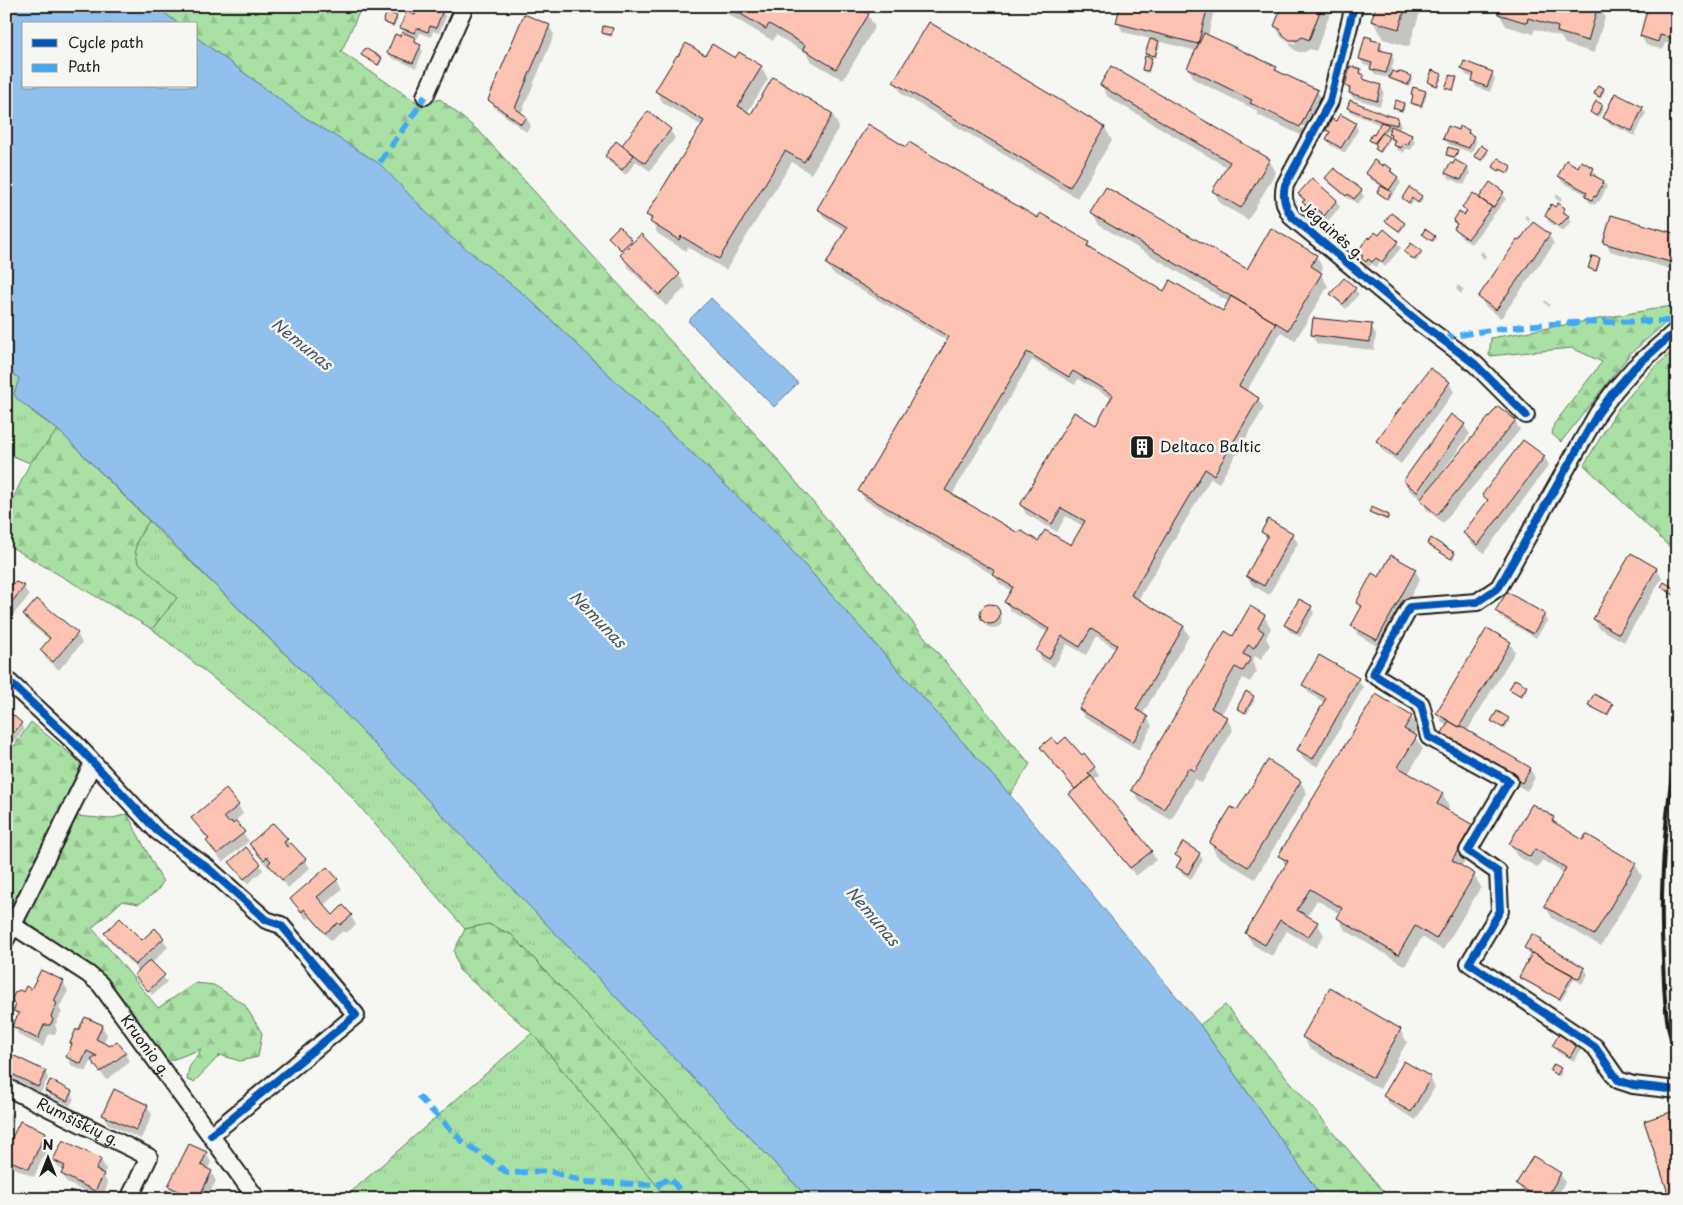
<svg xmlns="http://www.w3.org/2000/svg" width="1683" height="1205" viewBox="0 0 1683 1205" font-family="'Playpen Sans',sans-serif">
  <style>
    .grass { fill: url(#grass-tufts); stroke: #627e60 }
    .forest { fill: url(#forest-firs); stroke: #627e60 }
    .water { fill: #92c0ec; stroke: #637e99 }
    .shadow { fill: #0003; fill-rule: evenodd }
    .building { fill: #fcc3b3; stroke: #1c1c1c; fill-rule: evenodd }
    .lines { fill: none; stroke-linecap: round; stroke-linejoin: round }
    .street-casing { stroke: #1c1c1c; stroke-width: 20 }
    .street { stroke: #f6f6f2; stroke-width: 16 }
    .rail { stroke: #1c1c1c; stroke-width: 4 }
    .quiet { stroke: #3fa9f5; stroke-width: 6; stroke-dasharray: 12 6; stroke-linecap: butt }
    .cycleway-casing { stroke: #f6f6f2; stroke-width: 11 }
    .cycleway { stroke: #0057b8; stroke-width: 8 }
    .labels { text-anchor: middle; stroke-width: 5; stroke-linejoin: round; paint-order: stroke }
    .street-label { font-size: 15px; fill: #1c1c1c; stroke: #f6f6f2 }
    .poi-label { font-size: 15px; fill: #1c1c1c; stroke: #f6f6f2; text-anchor: start }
    .water-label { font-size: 16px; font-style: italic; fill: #455565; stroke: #f6f6f2 }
  </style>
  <defs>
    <pattern id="grass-tufts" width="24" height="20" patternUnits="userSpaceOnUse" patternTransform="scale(1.25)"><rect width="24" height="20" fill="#a9e1a5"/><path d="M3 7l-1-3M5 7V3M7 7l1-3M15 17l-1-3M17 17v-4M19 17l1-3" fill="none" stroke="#91c08d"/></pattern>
    <pattern id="forest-firs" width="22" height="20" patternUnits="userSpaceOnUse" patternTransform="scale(1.25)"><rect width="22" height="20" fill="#a9e1a5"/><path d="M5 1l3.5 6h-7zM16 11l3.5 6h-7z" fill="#91c08d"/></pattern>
  </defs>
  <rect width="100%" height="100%" fill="#f6f6f2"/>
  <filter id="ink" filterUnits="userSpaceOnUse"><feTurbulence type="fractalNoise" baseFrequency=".02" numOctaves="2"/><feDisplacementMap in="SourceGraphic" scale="10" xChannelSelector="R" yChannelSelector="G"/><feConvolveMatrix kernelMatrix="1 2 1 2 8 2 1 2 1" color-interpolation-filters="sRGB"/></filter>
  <g filter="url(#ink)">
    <path class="grass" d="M6,370L20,378L14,394L35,414L58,430L30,463L6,453Z
      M149,521L338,706L809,1199H757L512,935L488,924L465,929L330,772L152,629L176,598L138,562C131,544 140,536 149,521Z
      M532,1033L668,1199H343Z"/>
    <path class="forest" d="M155,6H362L341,52L421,105L440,99L481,133L767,447L1030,764L1010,795L776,533L527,297L446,234L379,164L298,113L196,37V24H179Z
      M1677,305V313L1630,354L1561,442L1552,434L1554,424L1602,362L1572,348L1489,356L1491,338Z
      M1677,347V554L1584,465L1617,410L1652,370Z
      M58,430L149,521C140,536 131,544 138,562L177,598L152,629L6,544V513L30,463Z
      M31,722L80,762V770L14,907H6V758Z
      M127,814L163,882L157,891L139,904L122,901L92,928L158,1008L196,983L214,985L244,1004L262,1033L258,1057L240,1061L220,1055L194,1082L187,1080L189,1068L201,1049L169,1061L164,1057L128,1005L102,974L27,923L25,918L76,816L110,819Z
      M488,924L512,935L757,1199H668L532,1033L459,970L454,951L465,929Z
      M1225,1005L1390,1199H1323L1200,1025Z"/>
    <path class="water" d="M6,6H155L179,24H24V86H196V37L298,113L380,164L446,233L527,297L776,533L1010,795L1200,1025L1323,1199H809L338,706L58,430L17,399L14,394L19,378L6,370Z
      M711,298L798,383L774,407L688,321Z"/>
    <path class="shadow" d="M420,6H438L446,17L439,33L433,31L431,37L420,33L418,38L413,36L423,51L416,68L392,58L389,52L401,38L406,35L402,28L416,17Z
      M714,6H854L868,15L875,27L843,80L811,61L806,53L776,35L773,41Z
      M1122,6H1215L1208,36L1276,68L1279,74L1317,91L1324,103L1307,138L1258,115L1256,110L1195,80L1188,68L1197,51L1157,41L1160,45L1156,58L1149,56L1152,62L1149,73L1144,72L1143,70L1150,59L1146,53L1151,39L1123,32L1118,23ZM1253,103L1307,128L1306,130L1253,106Z
      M1283,6H1333L1316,51L1310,49L1305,52H1298L1292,48L1288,41L1282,38L1275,26ZM1283,34L1296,43L1295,45L1283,37Z
      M1377,6H1422L1409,47L1383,39L1372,20Z
      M1460,6H1480L1478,12Z
      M1501,6H1599L1605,17L1594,53L1565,44L1561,37L1535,29L1533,34L1506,26L1499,14Z
      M1677,13V46L1665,43L1663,50L1646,45L1641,36Z
      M396,17L398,19L394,27L386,24L385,22Z
      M929,24L1105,128L1112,140L1077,198L902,94L895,82Z
      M549,26L554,35L521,114L526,117L531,126L526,132L495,108L489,99Z
      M612,30L613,32L612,37L604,35L603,32Z
      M1371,39L1373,42L1380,44L1383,49V52L1391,54L1394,60L1391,72L1410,77L1412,80L1409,87L1392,80L1390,76L1389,78L1375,75L1372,67L1364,65L1360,59Z
      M363,55L381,59L382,61L379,66L364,57Z
      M705,57L735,60L761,67L768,79L747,113L751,116L774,79L833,115L839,127L811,174L792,162L726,270L688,247L686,251L658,234L648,215L702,126L663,103L656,91Z
      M1462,69L1492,73L1495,79L1490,92L1476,87L1473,81L1474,78L1466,75Z
      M1360,70L1367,82L1380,86L1384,92L1380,106L1353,98L1346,86Z
      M1441,75L1442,77L1438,87L1430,84L1429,82Z
      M1456,78L1457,80L1454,92L1448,90L1447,88Z
      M1101,85L1269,160L1276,172L1248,220L1220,203L1214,191L1228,168L1108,97Z
      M1603,89L1605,91L1601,99L1596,97L1595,94Z
      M1426,92L1427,95L1422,108L1413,105L1412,94Z
      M1597,103L1604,109L1598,118L1591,112Z
      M1404,104L1405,106L1403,112L1396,110L1395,108Z
      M1348,108L1397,119L1401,125L1399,131L1412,136L1415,142L1411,150L1406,148L1404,153L1398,150L1389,134L1392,125L1384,135L1390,140L1381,153L1378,151L1377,145L1370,140L1374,137L1381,125L1352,113Z
      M1642,108L1646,113L1635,136L1608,123L1605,118Z
      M648,113L670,130L675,138L650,171L636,161L626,175L609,162L606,156L622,147Z
      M1355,124L1358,130L1345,153L1330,145L1327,139L1330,134L1328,130Z
      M1459,131H1468L1473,137L1476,142L1472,153L1448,144L1445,138Z
      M907,149L1038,219L1088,243L1093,251L1164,293L1223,313L1229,302L1099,225L1092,213L1247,271L1316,256L1323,268L1320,273L1328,286L1295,341L1281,332L1246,392L1258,399L1264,408L1219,483L1211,478L1138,600L1184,627L1189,636L1142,715L1147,717L1152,726L1139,750L1085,718L1080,710L1116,649L1096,637L1086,655L1067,644L1054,667L1042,660L1037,651L1048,633L1011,611L1006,602L1012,591L1000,584L995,576L865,500L860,491L948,341L832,273L827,264L846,231L824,218L819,209ZM1032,360L1075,385L1078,379L1112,399L1096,426L1021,505L1026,514L1057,532L1066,516L1083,526L1071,547L1039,543L1019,535L952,495Z
      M1457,151L1458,153L1456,159L1449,157L1447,154Z
      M1487,151L1488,153L1483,162L1477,158L1476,156Z
      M1467,167L1470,173L1464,185L1449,178L1446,173Z
      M1494,167H1510L1512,169L1509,174L1502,170L1501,172Z
      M1383,168L1391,169L1401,183L1389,200L1380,195L1379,192L1382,187L1370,179L1367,173Z
      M1579,169H1593L1596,175L1595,177L1604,182L1607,187L1599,202L1598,201L1595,205L1589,202L1586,196L1587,195L1562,182L1559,176Z
      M1327,178L1361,191L1364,197L1357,204L1351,199L1350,200L1330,184Z
      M1312,180L1336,201L1340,207L1328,221L1321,215L1319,218L1307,208L1300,194Z
      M1491,184L1503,193L1506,199L1471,244L1459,235L1455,229L1457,227L1454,221L1464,217L1467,213L1464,207L1479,199Z
      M1557,194L1562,199L1560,202L1555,198Z
      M1421,197L1423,199L1420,204L1414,200L1411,205L1403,198Z
      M1556,208L1564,209L1571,222L1563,231L1549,222L1546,216Z
      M1526,215L1530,219L1529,221L1524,217Z
      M1386,221L1404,224L1405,226L1400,233Z
      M1533,224L1549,235L1554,244L1501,318L1485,306L1480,297Z
      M1384,231L1397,242L1401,248L1385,267L1380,262L1376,267L1372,264L1369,267L1366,264L1358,252L1370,240L1380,236Z
      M1423,234L1434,237L1436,239L1433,242Z
      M1677,236V271L1610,251L1605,242Z
      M610,237L631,240L633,244L679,275L686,287L666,306L628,267L622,255L623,254Z
      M1482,251L1486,256L1484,259L1480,254Z
      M1405,252H1421L1422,254L1416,262Z
      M1599,259L1600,262L1597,272L1591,270L1589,268Z
      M1344,279L1355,289L1359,294L1346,309L1335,299L1332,294Z
      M1458,285L1464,290L1461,294L1456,289Z
      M1545,300L1550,305L1549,307L1544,302Z
      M1371,326L1376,334L1374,350L1317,344L1312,335Z
      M1430,369L1449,383L1454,392L1401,464L1382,450L1377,441Z
      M1515,421L1520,430L1443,523L1426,509L1422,500L1409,490L1404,481L1464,425L1470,434L1440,475L1441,476Z
      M1544,456L1549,465L1484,553L1470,542L1465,533L1488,502L1484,495Z
      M6,482L10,488L6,494Z
      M1371,512L1388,516L1389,518L1388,521L1372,514Z
      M1269,521L1292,534L1298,543L1269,595L1252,585L1247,576L1267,540L1263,532Z
      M1428,544L1454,554L1455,556L1453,560L1430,546Z
      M1391,557L1415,570L1420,579L1382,649L1358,635L1353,626L1361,610L1357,603L1379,579Z
      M1657,569L1662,578L1624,642L1599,628L1594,619Z
      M24,587L29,596L6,623V590Z
      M989,605L997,608L1002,618L1001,626L994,629L986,626L981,612L982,608Z
      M1311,607L1314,613L1300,637L1289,631L1286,625Z
      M1250,608L1264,616L1271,628L1266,638L1270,645L1261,660L1255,656L1252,662L1257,671L1250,682L1243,678L1221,715L1226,717L1233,730L1202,783L1195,779L1171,820L1140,802L1133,790L1233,637Z
      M1497,611L1544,615L1547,621L1536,638L1500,617Z
      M25,615L77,634L82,643L59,670L46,659L41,650L50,640L30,624Z
      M1510,643L1515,652L1467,731L1530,769L1535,778L1527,791L1448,744V726L1442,722L1437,713Z
      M1358,679L1363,688L1318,767L1303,759L1298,750L1325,703L1309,693L1304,685Z
      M1526,687L1527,689L1522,698L1510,689Z
      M1246,693L1255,700L1247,714L1238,708Z
      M1590,705H1612L1613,708L1608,716L1591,707Z
      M7,712L21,724L24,730L6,751Z
      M1411,716L1418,729L1414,736L1423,749L1408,774L1443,794L1449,806L1447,811L1472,826L1479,838L1461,867L1474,875L1481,887L1443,950L1422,937L1405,966L1345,930L1338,918L1340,914L1317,900L1307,917L1317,923L1324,935L1316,948L1287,931L1272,956L1253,945L1246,933L1286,866L1280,856Z
      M1508,719L1509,722L1505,730L1493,721Z
      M1057,746L1081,757L1094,767L1099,776L1093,781L1151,851L1156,860L1136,876L1076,803L1071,794L1075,790L1047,756L1042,747Z
      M1300,781L1307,793L1255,879L1217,856L1210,843L1237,812Z
      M238,805L243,814L234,822L249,841L223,862L213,850L208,842L209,841L198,827L193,819Z
      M1553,818L1558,826L1583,841L1587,836L1635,864L1642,876L1601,946L1552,918L1545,906L1564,873L1542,860L1538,868L1517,856L1510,844Z
      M287,840L290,846L305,860L310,868L288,888L271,867L269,868L256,854L251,845Z
      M1183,844L1199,854L1203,860L1191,879L1181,873L1178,867L1181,861L1177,855Z
      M230,862L260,865L263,870L248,884Z
      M327,868L337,880L342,889L323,906L333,916H351L356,925L346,933L343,931L331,941L310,917L307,920L297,908L292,899Z
      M106,933L142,942L163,939L168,947L152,963L167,982L152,995L136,975L139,972L111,942Z
      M1541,940L1544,946L1584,968L1588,974L1582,984L1574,979L1561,1001L1521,979L1520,977L1532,955L1529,954L1526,948Z
      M63,982L68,991L59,1008L62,1012L55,1025L57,1030L55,1034H49L43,1047L19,1035L14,1026L18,1017L15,1011L17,1007L14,1003L23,993Z
      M102,1026L107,1035L103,1044L125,1054L130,1062L106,1080L92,1059L86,1072L72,1066L67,1057L73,1045L71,1043L79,1032Z
      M1400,1030L1407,1042L1380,1089L1310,1049L1303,1037Z
      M1577,1044L1581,1050L1574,1061L1557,1052L1554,1046Z
      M6,1053L45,1072L48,1078L41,1092L6,1075Z
      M1554,1066L1562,1072L1559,1077L1552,1071Z
      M1430,1078L1435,1087L1416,1120L1390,1105L1385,1096Z
      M46,1091L71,1092L74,1098L70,1106L50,1096Z
      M147,1106L152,1115L141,1139L108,1124L103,1115Z
      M6,1109L9,1111L14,1119L7,1135Z
      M45,1133L50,1142L34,1177L10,1166L6,1160V1153Z
      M63,1142L101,1160L106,1169L103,1175L108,1184L101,1199L67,1183L62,1174L64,1171L60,1169L54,1160Z
      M206,1153L211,1162L207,1170L211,1172L216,1181L207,1199H163L176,1197L170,1186Z
      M1560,1173L1565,1182L1556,1199H1533L1523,1193L1518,1184Z"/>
    <path class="building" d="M418,6H435L443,10L436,28L430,26L428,32L417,28L415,33L400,28L406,12L415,15Z
      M727,6H856L869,14L836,69L803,49L805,45L769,24L766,29Z
      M1120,6H1208L1198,44L1116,23Z
      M1282,6H1322L1309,40L1302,37L1298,40H1290L1284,36L1280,29L1274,26Z
      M1376,6H1406L1399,29L1371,21Z
      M1500,6H1598L1588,41L1557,32L1558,27L1528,18L1527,23L1498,14Z
      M1648,6H1656L1677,12L1676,39L1660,35L1658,42L1640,36Z
      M387,12L397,16L393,26L383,22Z
      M524,14L550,25L515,108L527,117L521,124L488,100Z
      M929,22L1105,127L1070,187L893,82Z
      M603,26L613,28L611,35L602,33Z
      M402,32L416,38L414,42L421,45L413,63L387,53L395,34L400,36Z
      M1204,33L1277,67L1275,70L1318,90L1300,127L1250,103L1252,100L1187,68Z
      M1365,36L1372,38L1371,40L1381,42L1379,50L1392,53L1386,73L1370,69L1372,63L1359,59Z
      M1150,39L1159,41L1155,56L1145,54Z
      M686,43L705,55L712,44L735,58L739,52L762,66L738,106L751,114L773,77L833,114L804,162L785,151L719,259L681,236L679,240L650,222L652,218L646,215L704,121L655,91L677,55L678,56Z
      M365,48L382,58L378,65L361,55Z
      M1145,56L1152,58L1148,71L1142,70Z
      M1464,61L1493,72L1487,87L1472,81L1474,74L1461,69Z
      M1111,66L1270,159L1241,208L1212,191L1230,162L1100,85Z
      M1350,66L1361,69L1360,73L1364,75L1363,79L1381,85L1377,101L1349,93L1350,88L1345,86Z
      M1432,70L1442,74L1437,86L1428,82Z
      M1392,71L1398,73V71L1411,76L1408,85L1389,78Z
      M1450,75L1457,77L1453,90L1445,88Z
      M1598,85L1604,88L1600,97L1594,94Z
      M1413,87L1426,91L1421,106L1411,103L1413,95L1411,94Z
      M1615,93L1643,107L1632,131L1603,118Z
      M1350,100L1386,115L1398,118L1397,125L1383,122L1347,108Z
      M1396,100L1404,103L1402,111L1393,108Z
      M1596,101L1603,105L1596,116L1590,112Z
      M648,111L671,129L645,163L622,145Z
      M1340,114L1356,123L1341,148L1326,139L1330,132L1326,130L1332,119L1336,121Z
      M1381,122L1389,125L1374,143L1369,140L1372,134L1374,135Z
      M868,124L906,147L909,142L1038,218L1040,213L1089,242L1087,246L1164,291L1170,280L1223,311L1231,296L1276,323L1239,386L1259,398L1214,475L1205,469L1131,595L1184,626L1136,709L1148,717L1133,742L1079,709L1117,645L1091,629L1080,647L1062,636L1049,659L1036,651L1049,629L1004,602L1013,587L993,575L995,571L858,491L949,337L826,264L847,227L817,209ZM1027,352L1069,377L1073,371L1113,395L1096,425L1074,412L1020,505L1052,524L1061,508L1085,521L1071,545L1045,530L1038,541L1020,530L1018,533L945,490Z
      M1391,126L1412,135L1408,145L1403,143L1401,148L1393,145L1395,140L1390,138L1391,135L1388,134Z
      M1448,126L1458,130L1459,126L1469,130L1468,133L1474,136L1469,148L1443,139Z
      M1382,133L1389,137L1380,152L1375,149L1377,146L1375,144Z
      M616,141L634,155L622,170L605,156Z
      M1481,145L1488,150L1481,160L1474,156Z
      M1448,147L1458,150L1455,157L1446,155Z
      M1498,158L1511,166L1508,173L1500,169L1499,171L1493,167Z
      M1374,160L1383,166L1384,164L1392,169L1390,171L1398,177L1389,190L1365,173Z
      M1455,160L1468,167L1461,180L1445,173L1450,163L1453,164Z
      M1566,160L1578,167L1581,161L1594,168L1591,174L1604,181L1596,197L1594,196L1592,200L1585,196L1587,192L1558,176Z
      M1334,168L1362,190L1354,199L1348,194L1346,196L1325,178Z
      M1312,178L1337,200L1324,216L1318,210L1315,213L1302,202L1305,200L1298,194Z
      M1490,182L1504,192L1493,208L1479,198Z
      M1381,186L1392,192L1387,199L1377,192Z
      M1106,187L1247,269L1271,228L1317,255L1311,266L1322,273L1288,330L1090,213Z
      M1409,187L1422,196L1418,203L1412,198L1409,203L1402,198Z
      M1473,193L1492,207L1468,239L1454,229L1457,224L1453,221L1459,212L1464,215L1467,211L1462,207Z
      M1558,203L1565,208L1563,212L1569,216L1559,226L1545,216L1551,204L1555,207Z
      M1391,213L1405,223L1399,231L1385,221Z
      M1611,215L1677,234V264L1603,243Z
      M1533,222L1550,234L1496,310L1478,297L1517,240L1519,241Z
      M619,226L632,240L621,250L608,237Z
      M1384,229L1398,241L1382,262L1376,258L1372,262L1368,259L1366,262L1361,258L1363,256L1357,252L1368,237L1370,239L1375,232L1379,235Z
      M1425,229L1435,236L1432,241L1422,234Z
      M641,234L680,274L659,295L620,255Z
      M1411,243L1422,251L1414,260L1404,252Z
      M1592,256L1600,258L1596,271L1588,268Z
      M1344,278L1356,288L1343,304L1330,294Z
      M1313,318L1372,324L1370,342L1311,335Z
      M1430,368L1450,382L1396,456L1376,441Z
      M1498,406L1516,420L1437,515L1420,500Z
      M1451,414L1465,424L1417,492L1403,481Z
      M1523,440L1545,456L1478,545L1463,533L1488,500L1482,495Z
      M1372,507L1389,515L1387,519L1369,512Z
      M1268,519L1293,533L1264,586L1246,576L1268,536L1261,532Z
      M1431,538L1455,553L1451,559L1427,544Z
      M1631,553L1657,568L1619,634L1593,619Z
      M1391,555L1416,569L1377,640L1351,626L1362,606L1356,603L1372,573L1379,577Z
      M16,582L25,586L6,609V588Z
      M1664,582L1677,590V597L1661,587Z
      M1507,592L1545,614L1533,634L1495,611Z
      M37,599L78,633L53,662L40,650L50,638L23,615Z
      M1299,599L1312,606L1297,632L1284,625Z
      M980 614a10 10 0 1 1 20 0a10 10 0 1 1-20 0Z
      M1250,606L1265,615L1258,628L1264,632L1254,648L1248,645L1243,654L1251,658L1243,671L1235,667L1211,708L1227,717L1195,771L1188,768L1164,809L1131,790L1225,631L1233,636Z
      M1487,628L1511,642L1459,727L1436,713Z
      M1319,655L1359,678L1313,759L1297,750L1326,698L1302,685Z
      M1515,679L1527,686L1521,696L1509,689Z
      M1246,691L1254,696L1245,713L1237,708Z
      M1376,694L1412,716L1404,729L1417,736L1398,767L1443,793L1437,804L1473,825L1452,860L1475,874L1436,939L1415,926L1398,955L1337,918L1342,908L1310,889L1297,910L1318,922L1308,937L1280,920L1265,945L1245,933L1288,861L1278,856Z
      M1594,694L1613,704L1607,715L1588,705Z
      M7,710L22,723L6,742V711Z
      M1497,711L1509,718L1503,728L1491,721Z
      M1449,721L1459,727L1460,726L1531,768L1522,783L1441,735Z
      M1052,737L1058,744L1066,737L1082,755L1084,753L1095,767L1088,773L1091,776L1075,789L1040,747Z
      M1268,760L1301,781L1248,867L1209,843L1231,807L1237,810Z
      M1091,776L1152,851L1130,868L1069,794Z
      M226,789L239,805L224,817L229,823L231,821L233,824L236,821L245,832L217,854L206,841L209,839L191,818Z
      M1532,804L1554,817L1552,821L1583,840L1586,834L1636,863L1594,935L1544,906L1566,868L1535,849L1530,857L1509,844Z
      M273,823L288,839L284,842L287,847L291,843L306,859L282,880L268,864L271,861L267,857L264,860L249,844Z
      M1183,842L1200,853L1188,874L1176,867L1181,859L1175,855Z
      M246,847L261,864L244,879L229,862Z
      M327,867L338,879L317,897L333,915L343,905L352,915L340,925L338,923L325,933L304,909L302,912L290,899Z
      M120,918L142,940L155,928L164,938L135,965L104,933Z
      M1532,934L1542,939L1540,942L1585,968L1579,979L1524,948Z
      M1532,953L1573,975L1559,999L1519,977Z
      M150,960L165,975L148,991L134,975Z
      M41,970L64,981L54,1001L57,1003L51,1016L53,1020L50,1025H44L38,1039L12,1026L19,1013L13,1011L16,1005L13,1003L12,999L15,992L20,990L23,992L26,986L31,989Z
      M1330,988L1401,1029L1373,1078L1302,1037Z
      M85,1017L103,1025L96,1039L110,1046L117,1041L126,1053L100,1072L91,1060L97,1056L87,1051L81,1064L66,1057L72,1044L70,1043L76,1029L78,1031Z
      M1560,1033L1578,1043L1570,1057L1552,1046Z
      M6,1052L46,1071L38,1087L6,1071Z
      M1404,1061L1431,1077L1411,1112L1383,1096Z
      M1554,1064L1561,1068L1557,1075L1550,1071Z
      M50,1080L72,1091L67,1101L45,1091Z
      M114,1089L148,1105L136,1130L102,1115Z
      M1677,1110V1199H1670L1644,1121Z
      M20,1121L46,1132L29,1169L6,1159V1150Z
      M63,1140L101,1159L96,1170L104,1174L95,1191L61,1174L65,1166L53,1160Z
      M189,1144L207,1152L201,1165L212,1171L198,1199H195L168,1186Z
      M1533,1156L1561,1173L1546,1199H1541L1516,1184Z
      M166,1190L183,1199H162Z"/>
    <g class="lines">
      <defs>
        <g id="street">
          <path d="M1354,6L1330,101L1285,185C1282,199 1285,207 1293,218L1420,323L1475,364L1526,415"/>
          <path d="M425,96L465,6"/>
          <path d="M1677,330L1634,368L1615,390L1598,413L1499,587L1477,602L1410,607L1373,674L1421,704L1429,737L1509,781L1468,851L1498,872L1500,911L1469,963L1595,1047L1618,1080L1633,1085L1677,1090"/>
          <path d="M6,679L75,743L157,831L209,869L266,920L281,925L356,1015L211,1135"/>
          <path id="s1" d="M6,921L88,974L100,984L257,1199"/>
          <path d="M6,939L93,763"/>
          <path id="s2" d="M6,1087L149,1157L129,1199"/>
        </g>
      </defs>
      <use href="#street" class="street-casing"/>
      <use href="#street" class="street"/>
      <path class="rail" d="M1677,742C1665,814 1659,885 1663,958C1664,982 1664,1007 1669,1031C1671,1039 1674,1048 1677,1056"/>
      <path class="quiet" d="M1670,6L1677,8
        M380,162L414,114L425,96
        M1442,339C1517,321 1600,322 1677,321
        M418,1096L462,1141L508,1173L550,1171L584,1182L658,1185L669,1177L687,1199"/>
      <defs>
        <path id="cycleway" d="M1354,6L1330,101L1285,185C1282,199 1285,207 1293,218L1420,323L1475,364L1526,415
          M1677,330L1634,368L1615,390L1598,413L1499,587L1477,602L1410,607L1373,674L1421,704L1429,737L1509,781L1468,851L1498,872L1500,911L1469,963L1595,1047L1618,1080L1633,1085L1677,1090
          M6,679L75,743L157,831L209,869L266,920L281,925L356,1015L211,1135"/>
      </defs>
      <use href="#cycleway" class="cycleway-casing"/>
      <use href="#cycleway" class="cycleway"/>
    </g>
  </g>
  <defs>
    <symbol id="building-square" viewBox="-11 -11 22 22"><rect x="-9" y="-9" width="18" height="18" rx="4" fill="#1c1c1c" stroke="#f6f6f2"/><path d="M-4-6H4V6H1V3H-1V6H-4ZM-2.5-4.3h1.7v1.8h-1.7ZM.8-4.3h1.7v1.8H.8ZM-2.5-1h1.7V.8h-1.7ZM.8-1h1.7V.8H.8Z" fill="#fff"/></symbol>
  </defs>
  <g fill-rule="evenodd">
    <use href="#building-square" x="1128" y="433" width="28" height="28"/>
  </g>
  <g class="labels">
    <g class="street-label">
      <text transform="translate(1332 231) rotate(41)" y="5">Jėgainės g.</text>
      <text dy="5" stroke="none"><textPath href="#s1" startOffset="190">Kruonio g.</textPath></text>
      <text dy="5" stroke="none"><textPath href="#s2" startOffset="80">Rumšiškių g.</textPath></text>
    </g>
    <g class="poi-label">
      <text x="1160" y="452">Deltaco Baltic</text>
    </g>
    <g class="water-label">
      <text transform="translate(302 344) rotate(39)" y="6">Nemunas</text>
      <text transform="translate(598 619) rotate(46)" y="6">Nemunas</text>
      <text transform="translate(873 916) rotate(50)" y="6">Nemunas</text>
    </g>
  </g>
  <rect width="1683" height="1205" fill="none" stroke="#f6f6f2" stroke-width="25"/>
  <rect x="12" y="12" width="1658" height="1180" fill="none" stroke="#1c1c1c" stroke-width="2" filter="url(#ink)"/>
  <rect x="22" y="22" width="175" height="65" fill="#f6f6f2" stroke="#9f9f9c"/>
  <rect x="32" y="39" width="25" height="8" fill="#0057b8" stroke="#9f9f9c"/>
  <text x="68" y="48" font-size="15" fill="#1c1c1c">Cycle path</text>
  <rect x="32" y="64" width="25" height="8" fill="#3fa9f5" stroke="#9f9f9c"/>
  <text x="68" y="72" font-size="15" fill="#1c1c1c">Path</text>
  <g transform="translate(48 1158)" stroke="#f6f6f2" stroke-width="4" paint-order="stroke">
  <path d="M0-4L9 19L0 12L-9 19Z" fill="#1c1c1c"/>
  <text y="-8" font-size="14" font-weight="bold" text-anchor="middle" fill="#1c1c1c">N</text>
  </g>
</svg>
